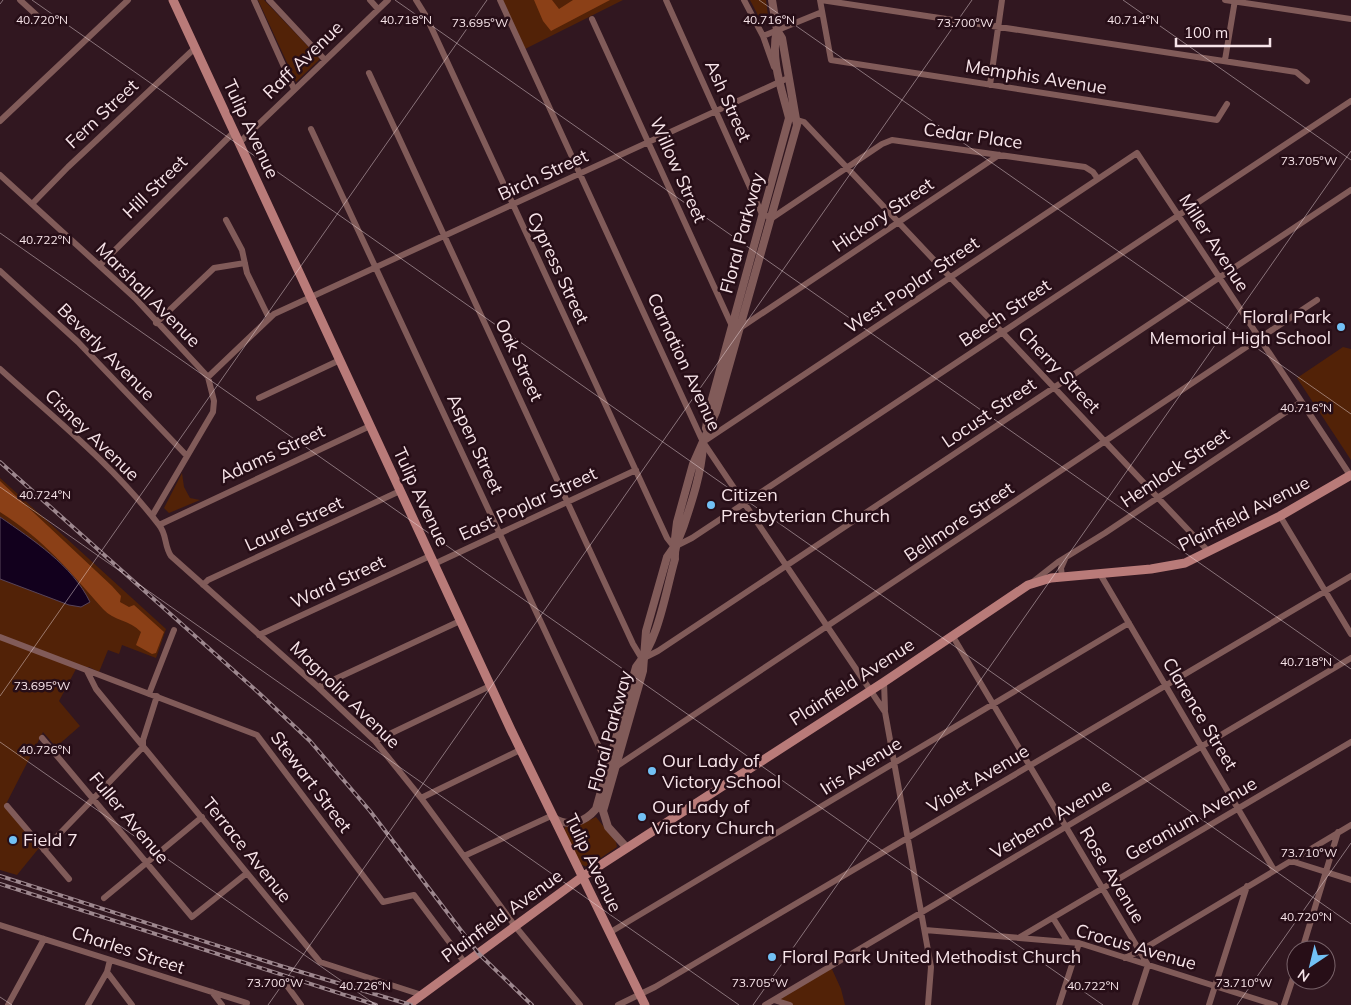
<svg xmlns="http://www.w3.org/2000/svg" width="1351" height="1005" viewBox="0 0 1351 1005" font-family="Mulish,sans-serif">
  <style>
    .green { fill: #522207 }
    .forest { fill: #8b4017 }
    .water { fill: #12001d; stroke: #57445a }
    .lines { fill: none; stroke-linecap: round; stroke-linejoin: round }
    .minor { stroke: #815b59; stroke-width: 6 }
    .tertiary { stroke: #815b59; stroke-width: 8 }
    .secondary { stroke: #b97b79; stroke-width: 9 }
    .rail-casing { stroke: #9d878e; stroke-width: 4 }
    .rail { stroke: #270e17; stroke-width: 2; stroke-dasharray: 5.5; stroke-linecap: butt }
    .ticks { fill: none; stroke: #f7e4e9; stroke-width: 1; stroke-opacity: 0.45 }
    .poi-dot { fill: #72c1f5; stroke: #270e17; stroke-width: 2 }
    .labels { text-anchor: middle; stroke-width: 5; stroke-linejoin: round; paint-order: stroke }
    .street-label { font-size: 18px; fill: #f7e4e9; stroke: #270e17 }
    .poi-label { font-size: 18px; fill: #f7e4e9; stroke: #270e17; text-anchor: start }
    .ticks-label { font-size: 12px; text-anchor: middle; fill: #f7e4e9; stroke: #270e17; stroke-width: 5; stroke-linejoin: round; paint-order: stroke }
  </style>
  <rect width="100%" height="100%" fill="#311720"/>
  <path class="green" d="M258,0H264L320,59L296,82Z
    M500,0H623L523,50Z
    M750,0H766L768,16L766,20L760,19Z
    M1343,347L1351,349V460L1297,378Z
    M182,473L184,487L190,498L200,500L169,513L164,508Z
    M0,478L166,629L156,658L122,645L119,654L108,650L99,672L89,667L76,669L59,701L80,726L56,747L43,732L5,806L39,848L17,875L0,870Z
    M596,817L616,842L617,847L587,867L580,864L564,831L565,827L582,824Z
    M831,967L841,989L845,1005H793L776,1000Z"/>
  <path class="forest" d="M534,0H552L559,9L573,0H610L551,31L543,21Z
    M0,481L112,586L121,596L120,602L129,607L134,605L164,632L156,653L152,654L136,645L141,632C130,620 114,621 103,609C68,570 46,541 0,512Z"/>
  <path class="water" d="M0,517C33,540 72,565 90,602L81,607L69,605L0,579Z"/>
  <g class="lines">
    <path class="minor" d="M20,0L42,20
      M254,0L294,89
      M269,0L325,60
      M370,0L378,9
      M416,0L426,16L667,538L674,547L692,538L1351,101
      M500,0L703,442L885,712L931,967L928,1005
      M666,0L762,214L772,218L882,144L892,140L1085,167L1093,172L1098,179
      M744,0L763,36L774,67
      M820,0L831,60L1217,120L1227,104
      M821,0L1296,72L1307,81
      M1225,0L1351,19
      M592,19L732,326L740,328L999,155
      M763,36L822,12
      M1225,60L1235,0
      M369,73L633,644L642,659L658,651L1351,190
      M990,85L1002,0
      M794,119L804,122L1209,552
      M0,121L128,0
      M311,129L601,751L609,764L617,766L1317,300
      M239,143L388,0
      M0,175L135,298L208,377L214,401L213,412L152,516
      M32,204L68,167L195,48
      M226,220L242,250L247,273L269,318
      M100,265L234,132
      M0,271L78,342L187,456
      M156,323L214,268L245,263
      M0,369C54,418 114,466 159,525C167,534 164,546 171,556L318,687L375,741L421,798L515,926L580,1005
      M208,377L274,314L788,78
      M259,398L340,360
      M703,442L1137,153L1350,475
      M1280,516L1351,634
      M159,525L370,426
      M434,564L636,470
      M1100,574L1274,870
      M1062,577L1061,568L1065,559
      M1030,584L1058,562L1105,533L1301,402
      M203,585L208,580L400,491
      M259,635L430,556
      M952,635L1148,965L1135,1005
      M0,637L257,735L383,902L414,895L465,963
      M87,671L96,689L320,962L422,995
      M884,682L885,710
      M318,687L460,621
      M149,694L174,630
      M42,738L192,917L247,873
      M375,741L490,686
      M421,798L520,750
      M7,806L69,879
      M44,850L143,747V740L157,696
      M464,856L551,816
      M1291,861L1351,880
      M104,898L202,817
      M1053,918L1068,942
      M0,925L247,1003
      M925,930L1079,943L1275,1005
      M609,933L1129,623
      M1020,937L1351,742
      M1302,950L1338,832
      M1125,958L1140,951L1351,825
      M110,960L107,972L132,1005
      M285,983L301,1005
      M212,992L222,1005
      M774,1000L790,1005
      M8,1005L44,939
      M88,1005L107,972
      M618,1005L655,987L1351,576
      M765,1005L1351,658
      M1059,1005L1079,943
      M1209,1005L1247,886
      M1284,1005L1296,969"/>
    <path class="tertiary" d="M706,428L709,410L789,118C782,90 770,59 777,30
      M554,818C569,828 585,822 596,809L636,667C659,639 665,594 675,559C674,544 681,536 685,522C693,498 701,473 703,447
      M627,848L608,827L603,811L643,671L646,631L667,557L674,547L677,522L693,464L716,412L797,125L782,38L777,30L772,0"/>
    <path class="secondary" d="M173,0L511,730L645,1005
      M408,1005L582,877L884,682L1028,585L1051,578L1151,569L1185,563L1280,516L1351,475"/>
    <defs>
      <path id="rail" d="M0,462L260,694L310,741L370,811L479,954L532,1005
        M0,876L281,966L411,1005
        M0,884L376,1005"/>
    </defs>
    <use href="#rail" class="rail-casing"/>
    <use href="#rail" class="rail"/>
  </g>
  <path class="ticks" d="M32,0L1351,924M395,0L1351,669M759,0L1351,414M1123,0L1351,160M0,4L3,0M0,233L1103,1005M0,487L739,1005M0,696L487,0M0,742L376,1005M0,997L12,1005M268,1005L972,0M753,1005L1351,151M1237,1005L1351,843"/>
  <g class="poi-dot">
    <circle cx="1341" cy="327" r="5"/>
    <circle cx="711" cy="505" r="5"/>
    <circle cx="652" cy="771" r="5"/>
    <circle cx="642" cy="817" r="5"/>
    <circle cx="13" cy="840" r="5"/>
    <circle cx="772" cy="957" r="5"/>
  </g>
  <g class="labels">
    <g class="street-label">
      <text transform="translate(303 60) rotate(-44)" y="6">Raff Avenue</text>
      <text transform="translate(1036 77) rotate(9)" y="6">Memphis Avenue</text>
      <text transform="translate(728 101) rotate(66)" y="6">Ash Street</text>
      <text transform="translate(102 114) rotate(-43)" y="6">Fern Street</text>
      <text transform="translate(251 129) rotate(65)" y="6">Tulip Avenue</text>
      <text transform="translate(973 136) rotate(8)" y="6">Cedar Place</text>
      <text transform="translate(678 170) rotate(66)" y="6">Willow Street</text>
      <text transform="translate(543 175) rotate(-25)" y="6">Birch Street</text>
      <text transform="translate(155 187) rotate(-44)" y="6">Hill Street</text>
      <text transform="translate(883 215) rotate(-34)" y="6">Hickory Street</text>
      <text transform="translate(742 233) rotate(-75)" y="6">Floral Parkway</text>
      <text transform="translate(1214 243) rotate(57)" y="6">Miller Avenue</text>
      <text transform="translate(558 268) rotate(65)" y="6">Cypress Street</text>
      <text transform="translate(912 285) rotate(-34)" y="6">West Poplar Street</text>
      <text transform="translate(148 295) rotate(45)" y="6">Marshall Avenue</text>
      <text transform="translate(1005 313) rotate(-34)" y="6">Beech Street</text>
      <text transform="translate(106 352) rotate(45)" y="6">Beverly Avenue</text>
      <text transform="translate(519 360) rotate(65)" y="6">Oak Street</text>
      <text transform="translate(684 362) rotate(65)" y="6">Carnation Avenue</text>
      <text transform="translate(1059 370) rotate(47)" y="6">Cherry Street</text>
      <text transform="translate(989 413) rotate(-34)" y="6">Locust Street</text>
      <text transform="translate(92 435) rotate(44)" y="6">Cisney Avenue</text>
      <text transform="translate(475 444) rotate(65)" y="6">Aspen Street</text>
      <text transform="translate(272 454) rotate(-25)" y="6">Adams Street</text>
      <text transform="translate(1175 468) rotate(-34)" y="6">Hemlock Street</text>
      <text transform="translate(421 497) rotate(65)" y="6">Tulip Avenue</text>
      <text transform="translate(528 504) rotate(-25)" y="6">East Poplar Street</text>
      <text transform="translate(1244 514) rotate(-27)" y="6">Plainfield Avenue</text>
      <text transform="translate(959 522) rotate(-34)" y="6">Bellmore Street</text>
      <text transform="translate(294 524) rotate(-25)" y="6">Laurel Street</text>
      <text transform="translate(338 582) rotate(-25)" y="6">Ward Street</text>
      <text transform="translate(852 682) rotate(-33)" y="6">Plainfield Avenue</text>
      <text transform="translate(345 695) rotate(44)" y="6">Magnolia Avenue</text>
      <text transform="translate(1200 714) rotate(59)" y="6">Clarence Street</text>
      <text transform="translate(610 731) rotate(-75)" y="6">Floral Parkway</text>
      <text transform="translate(861 766) rotate(-32)" y="6">Iris Avenue</text>
      <text transform="translate(978 779) rotate(-31)" y="6">Violet Avenue</text>
      <text transform="translate(311 782) rotate(53)" y="6">Stewart Street</text>
      <text transform="translate(129 818) rotate(50)" y="6">Fuller Avenue</text>
      <text transform="translate(1051 819) rotate(-31)" y="6">Verbena Avenue</text>
      <text transform="translate(1191 819) rotate(-30)" y="6">Geranium Avenue</text>
      <text transform="translate(247 850) rotate(51)" y="6">Terrace Avenue</text>
      <text transform="translate(593 863) rotate(64)" y="6">Tulip Avenue</text>
      <text transform="translate(1112 875) rotate(59)" y="6">Rose Avenue</text>
      <text transform="translate(502 916) rotate(-36)" y="6">Plainfield Avenue</text>
      <text transform="translate(1136 947) rotate(16)" y="6">Crocus Avenue</text>
      <text transform="translate(128 950) rotate(18)" y="6">Charles Street</text>
    </g>
    <g class="poi-label">
      <text x="1331" y="323" text-anchor="end">Floral Park<tspan x="1331" dy="21">Memorial High School</tspan></text>
      <text x="721" y="501">Citizen<tspan x="721" dy="21">Presbyterian Church</tspan></text>
      <text x="662" y="767">Our Lady of<tspan x="662" dy="21">Victory School</tspan></text>
      <text x="652" y="813">Our Lady of<tspan x="652" dy="21">Victory Church</tspan></text>
      <text x="23" y="846">Field 7</text>
      <text x="782" y="963">Floral Park United Methodist Church</text>
    </g>
  </g>
  <g class="ticks-label">
    <text x="406" y="24">40.718°N</text>
    <text x="769" y="24">40.716°N</text>
    <text x="1133" y="24">40.714°N</text>
    <text x="42" y="24">40.720°N</text>
    <text x="480" y="27">73.695°W</text>
    <text x="965" y="27">73.700°W</text>
    <text x="1309" y="165">73.705°W</text>
    <text x="45" y="244">40.722°N</text>
    <text x="1306" y="412">40.716°N</text>
    <text x="45" y="499">40.724°N</text>
    <text x="1306" y="666">40.718°N</text>
    <text x="42" y="690">73.695°W</text>
    <text x="45" y="754">40.726°N</text>
    <text x="1309" y="857">73.710°W</text>
    <text x="1306" y="921">40.720°N</text>
    <text x="275" y="987">73.700°W</text>
    <text x="760" y="987">73.705°W</text>
    <text x="1244" y="987">73.710°W</text>
    <text x="365" y="990">40.726°N</text>
    <text x="1093" y="990">40.722°N</text>
  </g>
  <g transform="translate(1311 965) rotate(215)"><circle r="24" fill="#270e17" stroke="#7a646b"/>
  <path d="M0-4L9 19L0 12L-9 19Z" fill="#72c1f5"/>
  <text y="-8" font-size="14" font-weight="bold" text-anchor="middle" fill="#f7e4e9">N</text>
  </g>
  <path d="M1176 38v8h94v-8" fill="none" stroke="#f7e4e9" stroke-width="2.5"/>
  <text x="1184" y="38" font-size="15" fill="#f7e4e9" stroke="#270e17" stroke-width="4" paint-order="stroke">100 m</text>
</svg>
